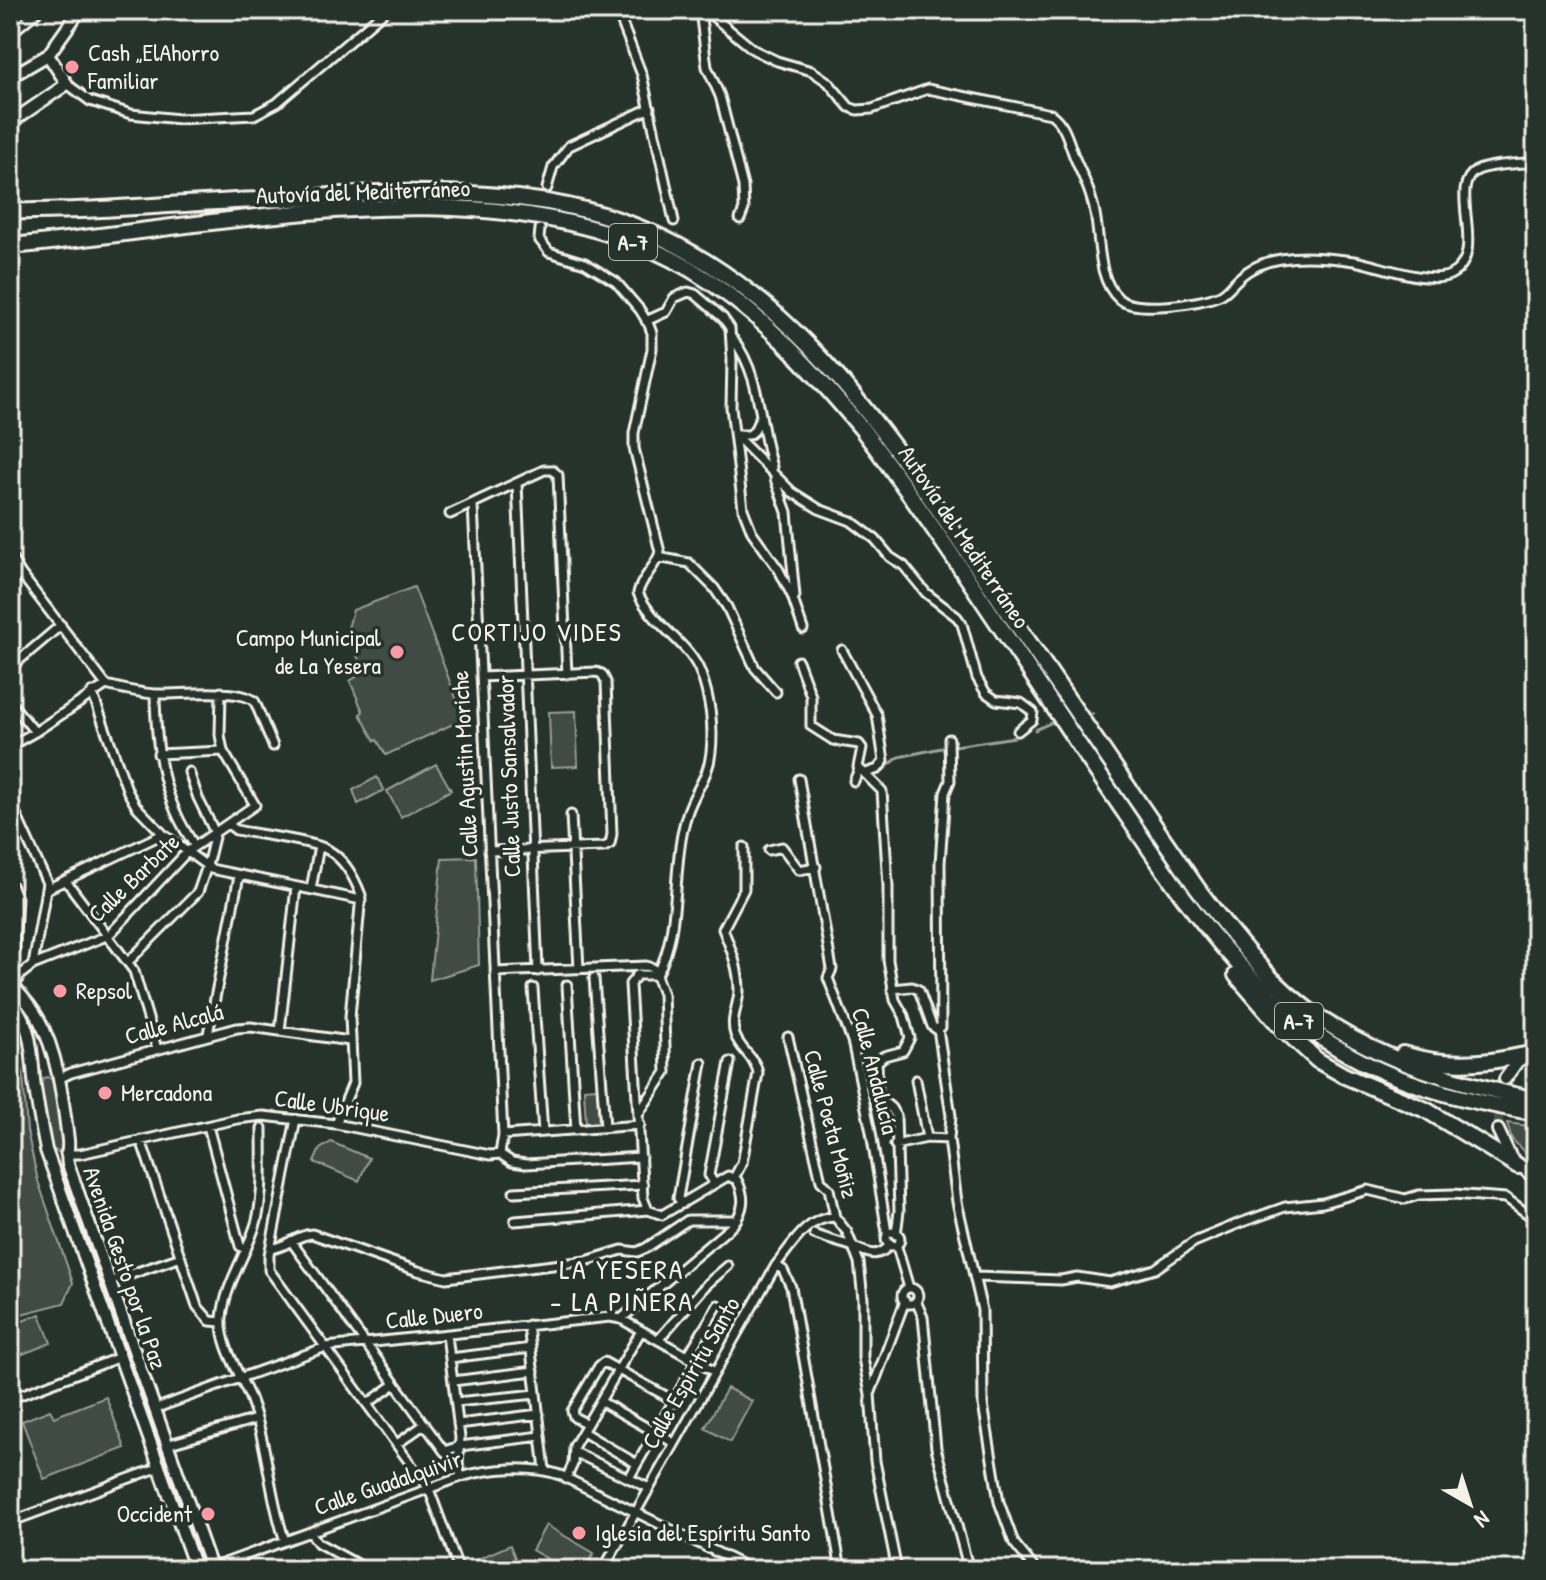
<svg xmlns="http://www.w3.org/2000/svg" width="1546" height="1580" viewBox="0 0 1546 1580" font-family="'Patrick Hand',sans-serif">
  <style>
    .green { fill: #414b45; stroke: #9a9e96; stroke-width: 2 }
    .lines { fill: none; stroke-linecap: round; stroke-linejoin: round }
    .stream { stroke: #9fa39b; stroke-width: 3 }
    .secondary-tunnel { stroke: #455049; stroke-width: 10; stroke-dasharray: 10 5; stroke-linecap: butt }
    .street-casing { stroke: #f4f1e8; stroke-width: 13 }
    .secondary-casing { stroke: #f4f1e8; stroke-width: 16 }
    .highway-casing { stroke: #f4f1e8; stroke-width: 20 }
    .street { stroke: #26332d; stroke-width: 7 }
    .secondary { stroke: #26332d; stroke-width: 10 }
    .highway { stroke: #26332d; stroke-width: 14 }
    .poi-dot { fill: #ff9aa2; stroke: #26332d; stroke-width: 3 }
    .labels { text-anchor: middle; stroke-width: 7; stroke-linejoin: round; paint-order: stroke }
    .shield { fill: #26332d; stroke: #b6b8b0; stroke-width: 2 }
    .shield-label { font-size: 22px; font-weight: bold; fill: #f4f1e8 }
    .poi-label { font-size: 24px; fill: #f4f1e8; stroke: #26332d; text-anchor: start }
    .street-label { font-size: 24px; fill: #f4f1e8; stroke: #26332d }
    .neighbourhood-label { font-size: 26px; letter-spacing: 2px; fill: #f4f1e8; stroke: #26332d }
    .quarter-label { font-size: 28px; letter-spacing: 2px; fill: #f4f1e8; stroke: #26332d }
  </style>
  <rect width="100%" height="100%" fill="#26332d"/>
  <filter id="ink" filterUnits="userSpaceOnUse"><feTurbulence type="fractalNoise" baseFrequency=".0125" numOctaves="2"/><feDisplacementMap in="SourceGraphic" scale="16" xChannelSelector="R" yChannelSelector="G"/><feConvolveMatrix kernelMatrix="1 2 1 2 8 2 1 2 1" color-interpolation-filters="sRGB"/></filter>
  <g filter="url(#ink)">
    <path class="green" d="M414,587L464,719L386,755L377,740L375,741L360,714L363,712L350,681L364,672L347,632L353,610Z
      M576,711L578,766L551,767L549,712Z
      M436,764L451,790L401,817L387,791Z
      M377,777L384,790L358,804L353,790Z
      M476,857L479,965L430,980L442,858Z
      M10,1031L16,1039L23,1073L27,1131L38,1181L73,1283L64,1303L10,1317Z
      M48,1077L54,1081L64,1146L58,1152L52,1149L41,1083L44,1078Z
      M597,1088L599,1121L586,1124L584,1089Z
      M1507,1123L1536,1127V1165L1512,1139Z
      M331,1142L369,1158L359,1181L314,1162L320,1149Z
      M73,1197L136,1375L132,1377L69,1201Z
      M40,1314L51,1343L10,1359V1326Z
      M139,1382L206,1570H202L134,1384Z
      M727,1388L752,1401L730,1442L705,1428Z
      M106,1397L125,1448L44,1479L22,1421L50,1410L54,1417Z
      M546,1525L594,1553L584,1570H567L532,1550Z
      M510,1545L518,1566L508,1570H477L473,1561Z"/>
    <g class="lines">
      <path class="stream" d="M1084,714H1093
        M1035,730L1057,720
        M955,746L1015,737
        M884,769L899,757L946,747"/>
      <path class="secondary-tunnel" d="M1498,1100V1130"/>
      <defs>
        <path id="street" d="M617,10L642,75L674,221
          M700,10L707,67L720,96L743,186L744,209L740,219
          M705,10L754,50L777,61L812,71L828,82L849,107L857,110L872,109L928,89L1051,114C1065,124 1068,140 1074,156C1080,171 1088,185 1092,201C1102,230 1094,277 1119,299C1135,313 1201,304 1220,295C1228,291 1231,285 1238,279C1249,268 1266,261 1281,259C1305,255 1331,258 1354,261C1378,265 1429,285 1450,275C1490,255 1446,187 1476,171C1489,164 1520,164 1536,162
          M10,34L39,10
          M67,84L90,101L131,114L179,119L254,115L277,103L386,10
          M547,188L553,167L569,146L650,108
          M540,229L539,239L549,252L585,263L616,282L640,310L649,325L652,333V349L634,433V448L660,552C656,567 641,578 638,593C653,626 690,643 701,674C710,698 714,727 711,752C709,777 694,791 687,814C671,864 682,930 657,975
          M646,321L666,312L674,298L688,292L695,294L723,318L730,328L732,361L731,407L743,509L752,532L779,570L792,596L803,629
          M733,339C761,375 759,424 772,467
          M760,418L754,431L749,435H735L792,492L819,509L851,521L875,539L890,557L904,566L926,593L957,617L962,624L977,678L986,693L996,700L1021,703L1033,712L1032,720L1018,731
          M775,479L787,512L795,596
          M517,483L538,971
          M473,505L503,1135L500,1154
          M450,514L544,470H552L558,475L567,674
          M10,556L21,574L106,685
          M658,557L689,563L714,588L727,607L755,668L776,692
          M10,583L21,574
          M842,650L877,715L884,761L878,769L866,773
          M798,661L811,696V726L833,740L859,744L862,748L858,767L882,791L888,886V960L895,1000L904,1016L910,1038L903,1051L884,1056L877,1062L878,1097L891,1108L896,1116L899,1211L896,1235
          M10,668L61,625
          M481,677L596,672L602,674L606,682L612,834L610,844L604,847L489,851
          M92,692L128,792L136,806L163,834L211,869L361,900
          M155,694C156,750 162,799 195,846
          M10,702L35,732
          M10,746L35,732L106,685C122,689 138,693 156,694C179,695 241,687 255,702L273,746
          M158,754L223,751
          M799,779L832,969L828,978L852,1041L871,1132L887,1233
          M854,781L859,769
          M10,801L47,883L33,965
          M571,815L579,969
          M228,824L236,830C256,834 314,841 328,850C344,859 355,879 361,895L350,1017L353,1083L336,1124
          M769,850L782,847L799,870L816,867
          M66,881L134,971L157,1049
          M10,883L17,898L14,952L10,960
          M47,889L163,834
          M311,889L319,846
          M129,961L198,892L207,866L215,833L198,798L189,772
          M495,972L646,966L653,968L663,994L666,1072L639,1113
          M594,978L605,1127
          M567,985L576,1130
          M533,988L543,1132
          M15,989L19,976L33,965L109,935L188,851L255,805L223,751L220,735L221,692
          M892,989L912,987L919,990L932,1026L936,1029L941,1027L940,863L945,793L950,781L949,739
          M938,1029L951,1116L949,1139L957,1202L982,1310L983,1404L999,1502L1014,1543L1036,1570
          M280,1031L296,887
          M208,1034L239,876
          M788,1037L821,1181L829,1189L835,1217L847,1232L859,1262L863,1299V1358L870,1394L875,1461L897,1570
          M58,1079L71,1073L237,1028L251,1027L350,1041
          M916,1080L927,1138
          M296,1119L269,1255V1270L429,1489L459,1570
          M208,1126L240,1246L246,1250
          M262,1128C262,1158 264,1190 257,1220C248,1253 225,1283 222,1318C220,1346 240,1373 250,1398C268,1445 269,1496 285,1541
          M503,1135L640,1125
          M141,1140L197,1306L210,1321L222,1322
          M895,1145L927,1138L949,1139
          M65,1154H80L237,1119L263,1116L336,1124L490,1155L500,1154
          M500,1154L512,1162L526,1164L641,1157
          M734,1178L742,1163L758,1073C756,1058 740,1050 735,1035C730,1019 738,1007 739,991C739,968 731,949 723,929L744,889V847
          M714,1183L709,1175L730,1062
          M514,1192L643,1185
          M682,1204L678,1198L702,1063
          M648,1210L643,1198L630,984L637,975H657
          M515,1221L648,1210
          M886 1239a7 7 0 1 1 14 0a7 7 0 1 1-14 0Z
          M814,1234C826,1239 839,1242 851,1246C867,1252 876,1261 891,1244
          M291,1241L444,1451L458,1464
          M897,1247L909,1288
          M270,1249C286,1248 295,1235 312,1234L418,1271L446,1278L586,1261L622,1250L637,1252L646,1248L688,1220H736
          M776,1265L783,1270L791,1287L841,1570
          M976,1277L1061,1280L1077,1277L1110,1282L1155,1269L1194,1242L1240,1223L1285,1207L1323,1203L1368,1190L1405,1199L1419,1195L1453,1194L1506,1198L1536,1220
          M108,1282L181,1257
          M902 1296a8 8 0 1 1 16 0a8 8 0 1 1-16 0Z
          M916,1301L923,1317L936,1448L969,1570
          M621,1319L733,1225C744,1210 746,1197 737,1180L728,1176L662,1215L648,1210
          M528,1325L545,1470
          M447,1335L460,1438L458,1464L461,1477
          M658,1340L707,1284L728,1266
          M687,1357L718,1305
          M450,1358L531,1348
          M453,1381L534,1371
          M871,1392L905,1301
          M10,1399L120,1357
          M600,1401L674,1443
          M456,1402L536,1394
          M367,1404L395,1384
          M154,1409L326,1347L610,1317L621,1319L715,1372
          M458,1424L539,1414
          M587,1424L574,1417L572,1411L599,1366L604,1362L673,1400
          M583,1432L637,1464
          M397,1444L425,1424
          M166,1445L256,1419
          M444,1451L460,1446L541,1436
          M574,1452L649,1488
          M629,1478L696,1362
          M566,1479L573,1464L574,1446L641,1331
          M10,1522L160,1467
          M310,1532L318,1543L368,1570
          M211,1568L461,1477C490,1468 531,1465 560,1475L753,1570
          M603,1570L776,1265C792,1245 807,1217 835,1217"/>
        <path id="secondary" d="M10,77L48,55L80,10
          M10,123L67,84L48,55
          M10,983C20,994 31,1005 38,1018C58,1053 63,1100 68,1140C69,1150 66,1155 68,1164L212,1570
          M10,1000C34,1026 31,1056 35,1088C38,1109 42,1130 46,1150L196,1570
          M1505,1079L1517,1062L1536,1049
          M1498,1130L1511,1158L1536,1179"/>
        <path id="highway" d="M10,212C40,210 71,211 101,209C164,206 227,200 290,199C321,198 351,193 381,193C449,192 519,193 585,210C785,261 890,440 1000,600C1065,696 1131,792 1197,888C1220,919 1244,950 1271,978C1344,1051 1439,1079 1536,1100
          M10,246C218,228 500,157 690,269C759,310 811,368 862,429C947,542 1023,663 1102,779C1170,878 1236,988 1341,1050C1401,1086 1468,1101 1536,1113
          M1236,975L1279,1025L1317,1060L1345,1076L1426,1110L1518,1166
          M1403,1054C1444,1067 1484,1064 1525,1055"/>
      </defs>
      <use href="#street" class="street-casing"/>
      <use href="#secondary" class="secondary-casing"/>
      <use href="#highway" class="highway-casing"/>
      <use href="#street" class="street"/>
      <use href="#secondary" class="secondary"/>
      <use href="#highway" class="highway"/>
    </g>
  </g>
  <g class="poi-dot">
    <circle cx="72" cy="67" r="8"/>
    <circle cx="397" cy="652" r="8"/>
    <circle cx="60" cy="991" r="8"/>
    <circle cx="105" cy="1093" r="8"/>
    <circle cx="208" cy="1514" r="8"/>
    <circle cx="579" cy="1533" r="8"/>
  </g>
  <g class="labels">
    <g class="shield">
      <rect x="609" y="224" width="48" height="36" rx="6"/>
      <rect x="1275" y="1003" width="48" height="36" rx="6"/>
    </g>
    <g class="shield-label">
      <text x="633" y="250">A-7</text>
      <text x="1299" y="1029">A-7</text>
    </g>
    <g class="poi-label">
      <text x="88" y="61">Cash „ElAhorro<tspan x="88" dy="28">Familiar</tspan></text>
      <text x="381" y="646" text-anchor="end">Campo Municipal<tspan x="381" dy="28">de La Yesera</tspan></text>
      <text x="76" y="999">Repsol</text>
      <text x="121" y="1101">Mercadona</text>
      <text x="192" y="1522" text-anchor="end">Occident</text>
      <text x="595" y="1541">Iglesia del Espíritu Santo</text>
    </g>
    <g class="street-label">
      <text transform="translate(363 192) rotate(-2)" y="8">Autovía del Mediterráneo</text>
      <text transform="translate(964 537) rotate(56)" y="8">Autovía del Mediterráneo</text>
      <text transform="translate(465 764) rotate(-93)" y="8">Calle Agustin Moriche</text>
      <text transform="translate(509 776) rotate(-92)" y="8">Calle Justo Sansalvador</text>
      <text transform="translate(134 878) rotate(-44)" y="8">Calle Barbate</text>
      <text transform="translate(174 1024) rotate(-15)" y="8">Calle Alcalá</text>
      <text transform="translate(875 1071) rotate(76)" y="8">Calle Andalucía</text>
      <text transform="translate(332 1106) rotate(8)" y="8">Calle Ubrique</text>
      <text transform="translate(831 1124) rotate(75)" y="8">Calle Poeta Moñiz</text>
      <text transform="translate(125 1268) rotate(71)" y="8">Avenida Gesto por la Paz</text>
      <text transform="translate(434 1316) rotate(-6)" y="8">Calle Duero</text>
      <text transform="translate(691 1373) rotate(-60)" y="8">Calle Espiritu Santo</text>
      <text transform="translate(388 1483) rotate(-19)" y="8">Calle Guadalquivir</text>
    </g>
    <g class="neighbourhood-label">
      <text x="537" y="641">CORTIJO VIDES</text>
    </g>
    <g class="quarter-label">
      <text x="622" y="1279">LA YESERA<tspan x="622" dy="32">- LA PIÑERA</tspan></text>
    </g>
  </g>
  <rect width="1546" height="1580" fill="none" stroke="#26332d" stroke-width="40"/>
  <rect x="20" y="20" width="1506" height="1540" fill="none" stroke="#f4f1e8" stroke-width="3" filter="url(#ink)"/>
  <g transform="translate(1470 1504) rotate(141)" stroke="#26332d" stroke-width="6" paint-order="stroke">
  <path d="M0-6L14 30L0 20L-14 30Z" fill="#f4f1e8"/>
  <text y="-12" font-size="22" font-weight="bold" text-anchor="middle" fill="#f4f1e8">N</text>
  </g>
</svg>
